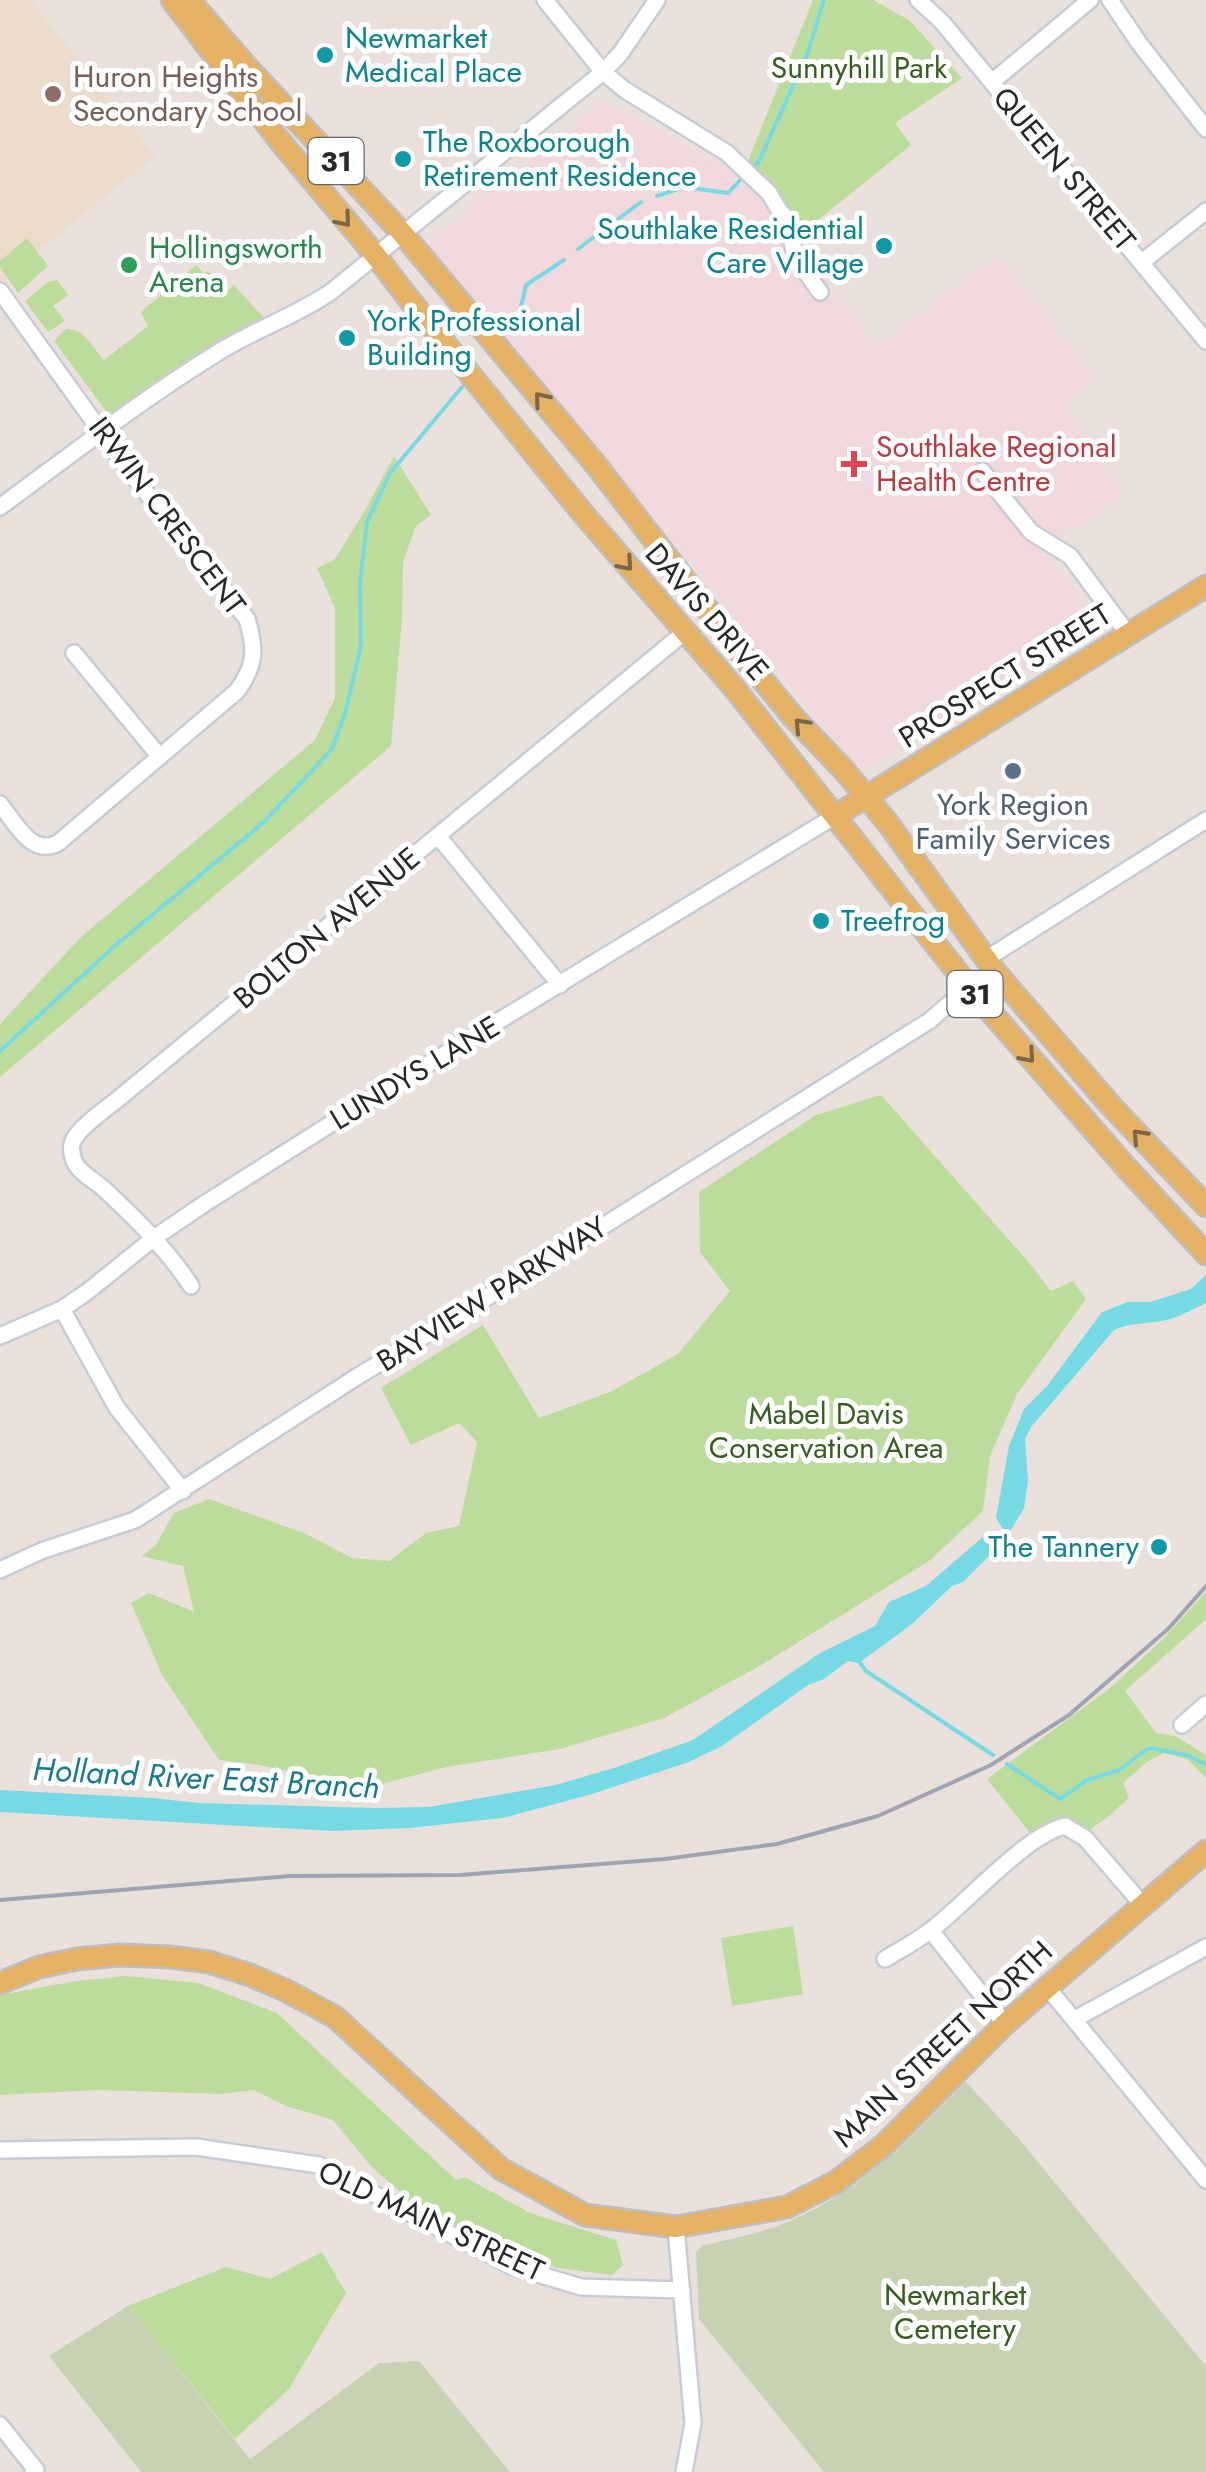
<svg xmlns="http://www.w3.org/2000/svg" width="1206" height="2472" viewBox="0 0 1206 2472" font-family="Jost,sans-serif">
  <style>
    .education { fill: #eadbcb }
    .medical { fill: #f0d8dd }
    .green { fill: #bcdc9b }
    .cemetery { fill: #c7d2b3 }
    .water { fill: #75dae4 }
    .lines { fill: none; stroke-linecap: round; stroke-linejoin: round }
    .stream { stroke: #75dae4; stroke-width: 4 }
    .minor-casing { stroke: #c6ccd5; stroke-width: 20 }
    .major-casing { stroke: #bebebe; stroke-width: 25 }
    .minor { stroke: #fff; stroke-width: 15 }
    .major { stroke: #e5b164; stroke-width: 20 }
    .rail { stroke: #9ea4b1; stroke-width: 4 }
    .oneway { stroke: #7d6643 }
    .culture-dot { fill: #0f9aa8; stroke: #fff; stroke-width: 4 }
    .education-dot { fill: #8d6e63; stroke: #fff; stroke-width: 4 }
    .leisure-dot { fill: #2e9e5b; stroke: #fff; stroke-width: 4 }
    .health-dot { fill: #e0444e; stroke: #fff; stroke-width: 4 }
    .service-dot { fill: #5c6f8a; stroke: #fff; stroke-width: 4 }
    .labels { text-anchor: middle; stroke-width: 10; stroke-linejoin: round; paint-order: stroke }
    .shield { fill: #fff; stroke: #686868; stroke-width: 2.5 }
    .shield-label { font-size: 28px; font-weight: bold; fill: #282828 }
    .culture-label { font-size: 30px; fill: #0d838f; stroke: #fff; text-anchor: start }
    .park-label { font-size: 30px; fill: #375e1f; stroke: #fff }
    .education-label { font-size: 30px; fill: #785e54; stroke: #fff; text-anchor: start }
    .street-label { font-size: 30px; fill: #282828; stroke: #fff }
    .leisure-label { font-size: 30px; fill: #27864d; stroke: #fff; text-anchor: start }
    .health-label { font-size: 30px; fill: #be3a42; stroke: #fff; text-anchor: start }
    .service-label { font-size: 30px; fill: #4e5e75; stroke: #fff }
    .water-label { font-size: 32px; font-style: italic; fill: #17798d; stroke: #fff }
  </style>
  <rect width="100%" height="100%" fill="#e9e0db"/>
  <path class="education" d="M0,0H30L155,156L0,282Z"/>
  <path class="medical" d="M603,101L730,170L777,219L877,348L998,257L1094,377L1062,406L1121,495L1042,552L1079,592L1096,625L861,771L427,245Z"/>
  <path class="green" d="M813,0H873L909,20L962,78L895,123L911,145L807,229L759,170L748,161Z
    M27,238L48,266L18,293L0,267V261Z
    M196,265L204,273L208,271L227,291L234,285L265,319L226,337L112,419L54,341L66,329C84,328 93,348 104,360L148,326L141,312Z
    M57,280L68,295L53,306L65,321L48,332L25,301L48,282Z
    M394,456L431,515L416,526L403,562L402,618L391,746L0,1077V1024L81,937L315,740L335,698V608L317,568L335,559L366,509Z
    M881,1095L1031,1265L1051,1291L1073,1281L1086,1299L1017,1394L990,1456L983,1511L929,1561L763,1664L664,1718L560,1749L446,1767L363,1789L260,1765L219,1760L162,1675L131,1603L149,1593L194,1612L183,1566L141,1556L156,1545L174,1513L209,1499L304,1533L352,1558L389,1561L426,1533L459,1526L477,1442L459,1423L411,1445L381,1388L483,1325L539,1418L610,1392L678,1354L730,1291L700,1252L699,1192L816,1115Z
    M1206,1592V1619L1125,1691L1156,1733L1175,1736L1206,1755V1778L1187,1759L1164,1753L1147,1762L1123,1783L1129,1798L1108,1817L1088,1831C1063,1815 1054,1821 1031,1834L987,1779L1109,1689L1162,1640Z
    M793,1926L803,1994L732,2006L721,1938Z
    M125,1976L198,1983L277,2013L456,2180L465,2177L530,2213L616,2240L623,2265L612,2275L557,2268L426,2215L371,2166L333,2120L286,2106L254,2090L220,2094L99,2090L0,2095V1995L76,1981Z
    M322,2252L346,2293L289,2389L235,2439L128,2306L226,2267L270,2279Z"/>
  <path class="cemetery" d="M965,2081L1019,2139L1206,2366V2472H824L699,2319L696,2252L702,2246C727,2239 753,2235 777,2226C856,2197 908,2140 965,2081Z
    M128,2306L250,2459L379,2363L419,2361L510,2472H141L49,2356Z"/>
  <path class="water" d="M1206,1275V1303C1191,1310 1179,1318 1161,1321C1144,1324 1130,1323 1114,1330L1031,1427L1025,1439L1028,1481L1024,1508L1005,1540L963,1582L952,1586L912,1624L859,1663L848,1661L824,1679L808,1685L722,1746L689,1762L589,1795L502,1818L409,1828L332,1831L0,1812V1790L153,1798L198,1803L374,1808L429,1807L556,1785L617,1767L693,1740L820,1653L875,1626L889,1602L926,1586L985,1535L990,1541L1003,1529L996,1518L1009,1446L1024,1409L1047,1386L1102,1312L1128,1302H1150L1191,1289Z"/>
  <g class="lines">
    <path class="stream" d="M755,165L759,161L807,55L824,0
      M657,196L684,187L728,193L741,179
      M578,249L641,202
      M515,332L526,285L564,260
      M0,1051L117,944L264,822L332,749L346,710L361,645L360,582L367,522L390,473L462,387
      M858,1660L866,1671L993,1755
      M1007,1764L1060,1799L1087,1780L1119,1770L1149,1748L1187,1755L1206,1765"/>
    <defs>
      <path id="minor" d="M545,0L603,72L625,90L727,153L769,193L779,210L791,223C789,254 803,268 820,292
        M918,0L942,22L1206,341
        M1110,0L1139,43L1206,129
        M992,82L1090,0
        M1142,262L1206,211
        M0,291L130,472L247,619C256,649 256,665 237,691L58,843C31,857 15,822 0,804
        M982,471L1031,532L1070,556L1128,634
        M0,507C73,453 145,397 222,350C258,328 298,315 332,291L603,72L620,54L657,0
        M74,653L160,757
        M438,836L560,985
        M986,959L1206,820
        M191,1286C167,1249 136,1219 104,1189C95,1181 80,1173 75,1163C72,1157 70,1147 73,1141C79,1127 106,1109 118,1099L685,632
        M62,1309L117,1408L183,1491
        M0,1336L62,1309L87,1292L154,1238L204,1204L356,1108L835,816
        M0,1570L41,1551L135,1520L355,1378L581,1240L929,1021L969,987
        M1182,1725L1206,1704
        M931,1931L1005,2024
        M885,1959C900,1950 917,1941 931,1930C966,1904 1025,1835 1065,1826L1085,1838L1142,1904
        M1047,1987L1206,2180
        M1075,2019L1206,1947
        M0,2150L196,2147L319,2165L511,2266L581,2287L682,2290
        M676,2227L693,2423L684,2472
        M0,2425L36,2470L33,2472"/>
      <path id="major" d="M172,0L279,140L376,256L405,294L585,516L735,689L969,987L1124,1165L1206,1254
        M189,0L248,68L403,234L596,465L752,667L794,718L843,769L887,822L997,974L1112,1107L1206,1206
        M835,816L1206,586
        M0,1983L39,1967L77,1959L120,1955L170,1957L209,1962L250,1975L287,1991L335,2017L501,2169L585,2215L676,2227L787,2207L836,2182L884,2145L1005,2024L1206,1851"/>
    </defs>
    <use href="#minor" class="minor-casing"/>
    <use href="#major" class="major-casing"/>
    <use href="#minor" class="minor"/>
    <use href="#major" class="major"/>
    <path class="rail" d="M0,1900L290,1876L460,1875L665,1859L777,1844L878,1816L991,1765L1069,1715L1169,1628L1206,1586"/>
  </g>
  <defs><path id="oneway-chevron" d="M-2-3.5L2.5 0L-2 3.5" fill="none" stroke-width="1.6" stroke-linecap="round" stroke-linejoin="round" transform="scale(2.5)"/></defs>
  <g class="oneway">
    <use href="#oneway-chevron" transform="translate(344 220) rotate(50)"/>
    <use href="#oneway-chevron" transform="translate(541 399) rotate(-130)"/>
    <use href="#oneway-chevron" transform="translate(626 564) rotate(49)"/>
    <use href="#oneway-chevron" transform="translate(801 725) rotate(-133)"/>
    <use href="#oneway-chevron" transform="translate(1028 1056) rotate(49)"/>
    <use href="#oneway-chevron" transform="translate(1139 1136) rotate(-133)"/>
  </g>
  <g class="culture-dot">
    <circle cx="325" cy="55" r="10"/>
    <circle cx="403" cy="159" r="10"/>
    <circle cx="884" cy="246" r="10"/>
    <circle cx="347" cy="338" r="10"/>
    <circle cx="821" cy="921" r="10"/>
    <circle cx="1159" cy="1547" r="10"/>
  </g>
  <circle class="education-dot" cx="53" cy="94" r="10"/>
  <circle class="leisure-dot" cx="129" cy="265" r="10"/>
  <path class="health-dot" d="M849 449h10v10h10v10h-10v10h-10v-10h-10v-10h10z"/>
  <circle class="service-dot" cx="1013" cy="771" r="10"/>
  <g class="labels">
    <g class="shield">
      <rect x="308.5" y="138" width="55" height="46" rx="8"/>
      <rect x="947.5" y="971" width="55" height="46" rx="8"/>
    </g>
    <g class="shield-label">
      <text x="336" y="171">31</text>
      <text x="975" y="1004">31</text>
    </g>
    <g class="culture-label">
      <text x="345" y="48">Newmarket<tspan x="345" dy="34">Medical Place</tspan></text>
      <text x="423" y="152">The Roxborough<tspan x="423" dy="34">Retirement Residence</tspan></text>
      <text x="864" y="239" text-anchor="end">Southlake Residential<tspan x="864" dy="34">Care Village</tspan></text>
      <text x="367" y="331">York Professional<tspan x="367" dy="34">Building</tspan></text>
      <text x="841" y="931">Treefrog</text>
      <text x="1139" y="1557" text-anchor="end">The Tannery</text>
    </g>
    <g class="park-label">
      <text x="859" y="78">Sunnyhill Park</text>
      <text x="826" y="1424">Mabel Davis<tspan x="826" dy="34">Conservation Area</tspan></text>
      <text x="955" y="2305">Newmarket<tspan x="955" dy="34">Cemetery</tspan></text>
    </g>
    <g class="education-label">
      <text x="73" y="87">Huron Heights<tspan x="73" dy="34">Secondary School</tspan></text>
    </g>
    <g class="street-label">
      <text transform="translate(1064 169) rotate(50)" y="10">QUEEN STREET</text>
      <text transform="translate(167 516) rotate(53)" y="10">IRWIN CRESCENT</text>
      <text transform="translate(707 612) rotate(49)" y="10">DAVIS DRIVE</text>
      <text transform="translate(1005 676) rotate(-32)" y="10">PROSPECT STREET</text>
      <text transform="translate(327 928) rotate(-40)" y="10">BOLTON AVENUE</text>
      <text transform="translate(415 1073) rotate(-31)" y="10">LUNDYS LANE</text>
      <text transform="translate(492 1294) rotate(-32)" y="10">BAYVIEW PARKWAY</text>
      <text transform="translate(943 2044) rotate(-43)" y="10">MAIN STREET NORTH</text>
      <text transform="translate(431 2221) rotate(25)" y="10">OLD MAIN STREET</text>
    </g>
    <g class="leisure-label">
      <text x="149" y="258">Hollingsworth<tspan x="149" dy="34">Arena</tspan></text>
    </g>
    <g class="health-label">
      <text x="876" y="457">Southlake Regional<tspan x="876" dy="34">Health Centre</tspan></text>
    </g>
    <g class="service-label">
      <text x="1013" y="815">York Region<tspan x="1013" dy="34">Family Services</tspan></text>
    </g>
    <g class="water-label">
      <text transform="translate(206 1778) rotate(3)" y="11">Holland River East Branch</text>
    </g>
  </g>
</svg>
